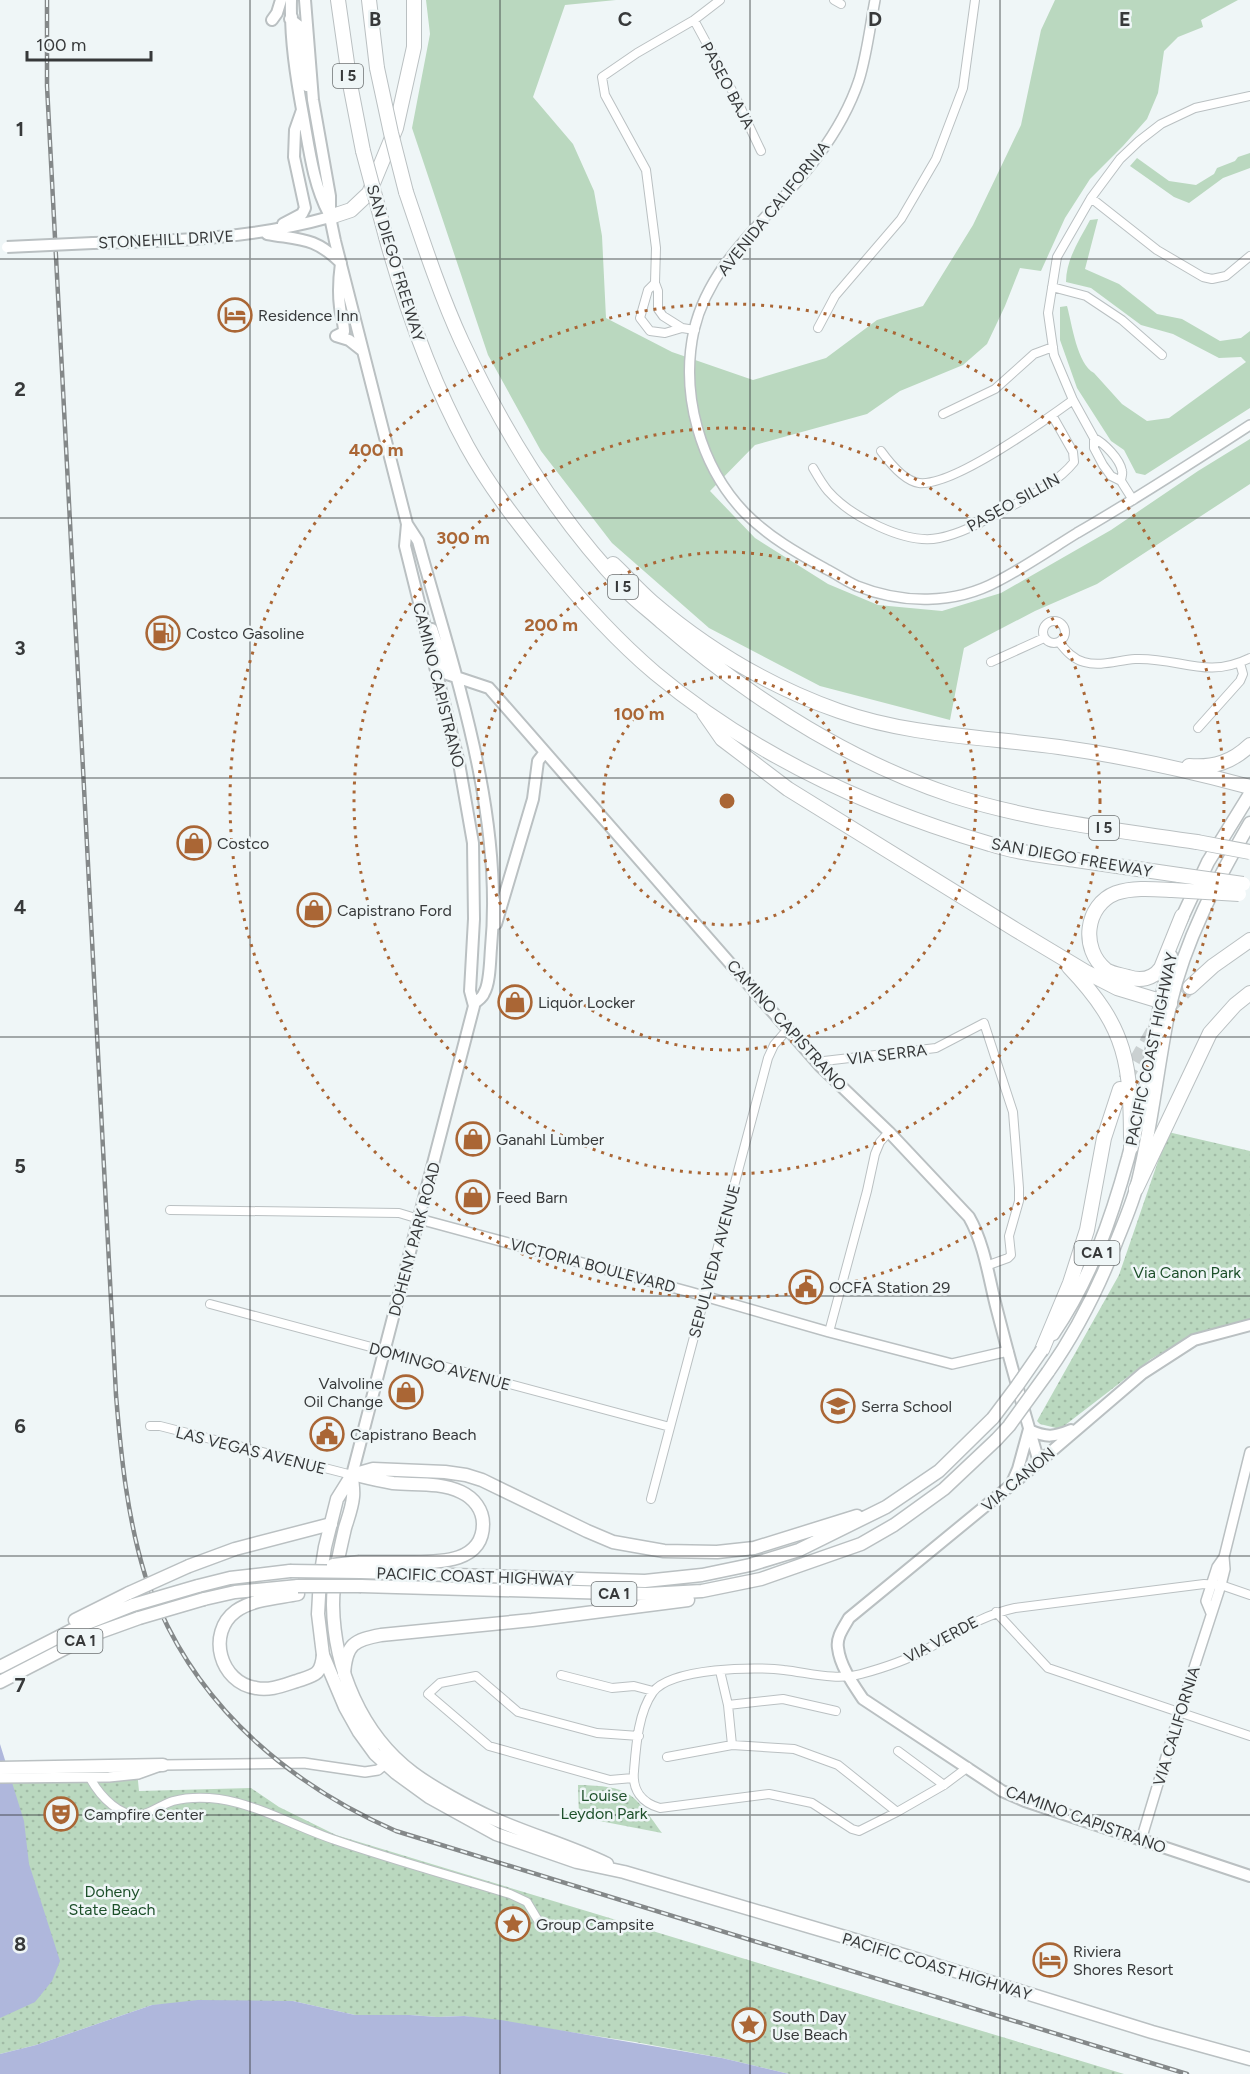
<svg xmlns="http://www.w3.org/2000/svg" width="1250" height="2074" viewBox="0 0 1250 2074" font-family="Figtree,sans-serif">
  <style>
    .grass { fill: #bad8bf }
    .park { fill: url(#park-dots) }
    .water { fill: #afb7dc }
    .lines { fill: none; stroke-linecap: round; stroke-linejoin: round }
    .motorway-tunnel { stroke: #cad0d1; stroke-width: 14; stroke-dasharray: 14 7; stroke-linecap: butt }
    .minor-casing { stroke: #bac0c2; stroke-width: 10 }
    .tertiary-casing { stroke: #bac0c2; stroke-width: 12 }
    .secondary-casing { stroke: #bac0c2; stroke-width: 14 }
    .primary-casing { stroke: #bac0c2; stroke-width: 15 }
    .trunk-casing { stroke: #bac0c2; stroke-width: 15 }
    .motorway-casing { stroke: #bac0c2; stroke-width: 16 }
    .minor { stroke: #fff; stroke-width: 8 }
    .tertiary { stroke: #fff; stroke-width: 9 }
    .secondary { stroke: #fff; stroke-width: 10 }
    .primary { stroke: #fff; stroke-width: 12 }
    .trunk { stroke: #fff; stroke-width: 12 }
    .motorway { stroke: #fff; stroke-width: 14 }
    .rail-casing { stroke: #848889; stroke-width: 4.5 }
    .rail { stroke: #eff6f7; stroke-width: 2; stroke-dasharray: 7; stroke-linecap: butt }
    .secondary-bridge-casing { stroke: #bac0c2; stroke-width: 14; stroke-linecap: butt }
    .trunk-bridge-casing { stroke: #bac0c2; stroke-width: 15; stroke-linecap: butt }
    .motorway-bridge-casing { stroke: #bac0c2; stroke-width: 16; stroke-linecap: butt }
    .secondary-bridge { stroke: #fff; stroke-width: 10 }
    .trunk-bridge { stroke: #fff; stroke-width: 12 }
    .motorway-bridge { stroke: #fff; stroke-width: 14 }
    .grid { fill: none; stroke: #37393a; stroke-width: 1.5; stroke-opacity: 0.55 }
    .ring { fill: none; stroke: #aa6635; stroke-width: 3; stroke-dasharray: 3 6 }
    .labels { text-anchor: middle; stroke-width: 5; stroke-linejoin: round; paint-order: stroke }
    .shield { fill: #eff6f7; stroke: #6e7273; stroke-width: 1.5 }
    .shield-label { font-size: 15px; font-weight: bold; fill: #37393a }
    .street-label { font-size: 16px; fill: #37393a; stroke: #eff6f7 }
    .poi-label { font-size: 16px; fill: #37393a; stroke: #eff6f7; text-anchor: start }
    .park-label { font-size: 16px; fill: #1e502b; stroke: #eff6f7 }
    .grid-label { font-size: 20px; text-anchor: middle; font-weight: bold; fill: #37393a; stroke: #eff6f7; stroke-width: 5; stroke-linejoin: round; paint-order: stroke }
    .centre { fill: #aa6635; stroke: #eff6f7; stroke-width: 3 }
    .ring-label { font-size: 18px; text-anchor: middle; font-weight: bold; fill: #aa6635; stroke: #eff6f7; stroke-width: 5; stroke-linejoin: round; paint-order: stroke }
  </style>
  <defs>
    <pattern id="park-dots" width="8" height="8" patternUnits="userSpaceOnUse" patternTransform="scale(1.5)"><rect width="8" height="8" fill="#bad8bf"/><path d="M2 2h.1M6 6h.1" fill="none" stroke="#a0baa5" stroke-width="1.8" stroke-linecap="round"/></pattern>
  </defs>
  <rect width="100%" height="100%" fill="#eff6f7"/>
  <path class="grass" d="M426,0H616L565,5L533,97L573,144L594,191L602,236L606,318L672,352L753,380L826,358L877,320L923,306L973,225L1021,125L1041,30L1055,0H1238L1201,20L1203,27L1178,37L1164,51L1158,93L1147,119L1123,146L1090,179L1065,218L1041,271L1020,268L1005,306L987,344L963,365L900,391L867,414L755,445L710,491L755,538L828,584L878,605L942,611L1001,593L1111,530L1198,471L1250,439V484L1097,584L1035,611L964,648L950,720L820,686L709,628L612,543L541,451L488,355L412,128L430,34Z
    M1250,153V168L1223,178L1189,203L1174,197L1130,166L1137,158L1169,181L1196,185L1214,174L1217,168L1235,161L1238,157Z
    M1098,219L1085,269L1119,284L1157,314L1182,319L1220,341L1241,338L1250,331V408L1145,475L1136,473L1124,450L1111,441L1077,388L1060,340V307L1067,306C1072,324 1077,364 1094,373L1122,404L1147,421L1169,418L1246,362L1241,357L1219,358L1173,334L1141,325L1091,288L1066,282C1066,259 1080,239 1090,220Z"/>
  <path class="park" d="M1168,1132L1250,1151V1321L1201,1334L1178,1344L1151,1359L1060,1429L1040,1424L1037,1421L1119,1275Z
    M137,1771L139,1791L251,1788L279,1807L336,1835L1124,2074H789L722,2058L635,2042L464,2016L437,2017L410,2015H355L293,2001L152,2005L36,2045L0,2054V1773Z
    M578,1785C629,1786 633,1792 662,1833L579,1817Z"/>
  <path class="water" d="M0,1744L24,1821L29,1864L60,1961L52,1981L35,2002L0,2018Z
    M198,2000L293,2001L355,2015H410L437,2017L464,2016L501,2020L722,2058L789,2074H0V2054L36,2045L152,2005Z"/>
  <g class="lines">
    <path class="motorway-tunnel" d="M1125,1080L1163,1013L1190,987"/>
    <defs>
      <path id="minor" d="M834,0L841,4
        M694,20L735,96L761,151
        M1091,198L1157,250L1203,277L1212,279L1226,276L1250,256
        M655,283L648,290L640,318L650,331L665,333L682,328L695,330
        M1052,287L1086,296L1122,320L1162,355
        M682,328L663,316L658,309V291L655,283L656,248L646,170L605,95L602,77L637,53L694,20L720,0
        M818,328L835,296L901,219L936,159L963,88L975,0
        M943,414L995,389L1034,354L1053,347
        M1094,438C1104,443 1120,459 1122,471C1123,474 1121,478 1121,481
        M881,451C889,462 904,481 919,483C953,487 1044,421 1073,400
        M813,468C817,475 822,484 828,491C850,516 905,545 939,538C964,533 987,519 1010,507C1032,495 1058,482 1074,462L1073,452L1052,415
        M1133,500L1121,481L1111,476L1103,465L1094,448V438L1073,400L1054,355L1048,313L1057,257L1091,198L1120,159L1139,141L1161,124L1195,108L1250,96
        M1043 632a11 11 0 1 1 22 0a11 11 0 1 1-22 0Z
        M1059,642C1066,651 1073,659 1084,662C1101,667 1118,660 1135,659C1180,657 1205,680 1250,658
        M991,662L1044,638
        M1198,728L1240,681L1243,674L1240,663
        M820,1066L824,1061L936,1048L984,1023L1013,1112L1019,1188V1201L1009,1236L1011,1255L1008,1258L986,1266
        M170,1210L399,1213L419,1219
        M210,1304L670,1427
        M829,1332L867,1191L875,1154L880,1142L889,1132
        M150,1426H160L352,1475
        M651,1499L768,1058L774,1045L788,1029
        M996,1612L1048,1668L1250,1736
        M720,1671L728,1705L732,1745
        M561,1675L612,1688L634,1686L653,1691
        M728,1705L783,1699L836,1711
        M898,1751L944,1785
        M667,1757L732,1745L794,1749L838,1765L897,1812
        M968,1767L944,1785L897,1812L859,1831L852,1829L812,1803L769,1794L660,1808C642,1803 632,1790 634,1771C636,1746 638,1713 653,1692C671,1668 756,1666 784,1670C810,1673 836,1681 861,1674C883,1668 905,1661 925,1650C955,1634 982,1615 1015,1608L1204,1584L1221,1585L1250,1595
        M90,1778C100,1796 121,1820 144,1814C154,1811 163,1804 173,1801C188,1797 204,1797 219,1799C259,1805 296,1827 335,1840C393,1860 452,1876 510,1894L527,1902L542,1927
        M633,1778L610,1780L489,1746L428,1694L440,1683L476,1676L518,1712L597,1733L639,1736"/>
      <path id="tertiary" d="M875,0C870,26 867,54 859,80C850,107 835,133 818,156C776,214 711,257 694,330C680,394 700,466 745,513C769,537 797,553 826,569C836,574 846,581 857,586C902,604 954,605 998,581C1025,567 1051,549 1077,533C1136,499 1193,462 1250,425
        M419,1219L690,1292L829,1332L952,1364L1008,1351
        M1211,1613L1206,1601L1217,1567L1224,1557
        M0,1778L109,1777L138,1774L163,1765L304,1763L365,1772L378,1770L390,1760
        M1141,1840L1180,1711L1221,1585L1225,1569L1224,1557L1250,1452"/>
      <path id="secondary" d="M291,0C290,39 296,77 303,115C309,148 313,184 329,214
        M305,0L313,100L330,196V217L335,241L407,524L405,546L459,763L473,843L474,919L470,991L474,1006L352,1475
        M292,17L290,19L299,26L300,31L302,69L307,86
        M272,20L277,13L281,0
        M283,224L302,214L305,208L294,157L295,130L302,110
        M267,234C301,240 315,237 341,263C339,278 338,292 340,307C341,316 344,323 344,332L336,336
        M93,243C174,241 252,239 330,217
        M336,336L349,340L363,351
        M407,524L418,541C454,672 504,811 491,948C490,960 490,984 484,993C483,997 478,1000 475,1003
        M432,629L447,674L489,688L820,1066L889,1132L969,1217C985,1245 989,1280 997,1310C1010,1361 1024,1412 1039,1462
        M496,924L533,799L538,761L545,752
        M1250,1325L1194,1340L1143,1373L1039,1462L849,1618C844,1627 836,1637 838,1648C840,1666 853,1684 863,1699L1002,1791L1025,1801L1250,1876
        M1029,1430C1047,1438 1054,1437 1071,1430
        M1012,1483L1018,1469L1029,1429"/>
      <path id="primary" d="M352,1475L337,1499L325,1547L320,1578L318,1614L323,1655L345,1707L359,1732L375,1754L396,1773L429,1797L496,1834L577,1862L624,1872L855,1940L1152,2032L1250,2059
        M352,1475C352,1482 354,1490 353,1497C352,1508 348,1518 345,1528C339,1554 333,1579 333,1605C334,1668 361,1734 413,1773C433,1788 470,1808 492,1818C530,1835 570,1846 607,1864"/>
      <path id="trunk" d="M1179,924L1208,862L1250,794
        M1053,1334C1090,1280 1111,1220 1128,1158C1132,1142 1138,1125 1141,1109C1151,1058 1158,1006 1171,956
        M1048,1372C1077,1331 1099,1287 1117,1240C1124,1223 1131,1206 1136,1189C1152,1129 1157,1066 1170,1005C1185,940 1217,880 1250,823
        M352,1475L373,1469L445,1472L466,1475L482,1480L587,1531L613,1542L664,1551L717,1552L754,1548L857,1516
        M356,1475C368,1478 380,1481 393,1483C415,1485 440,1482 461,1492C474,1498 483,1510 483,1524C483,1563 439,1562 411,1562C394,1562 377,1562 360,1562
        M189,1566L235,1549L331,1524
        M361,1572L645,1581L702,1575L750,1565L799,1550L886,1507L939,1471L993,1418
        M198,1586L230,1578L290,1571
        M361,1586L647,1594L702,1591L761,1579L861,1544L894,1525L944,1489L996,1440
        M298,1594C278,1598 253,1599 236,1611C206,1633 220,1683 256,1688C270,1691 284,1685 297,1681C315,1675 321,1675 323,1655
        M204,1599L235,1592L298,1586
        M75,1620L129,1593
        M0,1667L80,1626L133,1605
        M344,1674C346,1644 354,1640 381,1635L532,1620L688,1600
        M0,1682L89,1636L139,1618
        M0,1768L163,1765"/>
      <path id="motorway" d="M338,0L350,84L363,151
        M369,0L377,68
        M406,192C423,242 440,294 462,342C504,432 556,517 625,589C636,601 650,611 662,622C691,647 721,671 753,693C815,736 881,772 954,796C1032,821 1116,830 1197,842
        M330,217L351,210L369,193L396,128L414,47V0
        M386,237C406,309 431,380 467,446C489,486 517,522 546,558C579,599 615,639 655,673C752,754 870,809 990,844C1018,853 1048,856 1076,860C1111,865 1145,870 1179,875
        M613,564C626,576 638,590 652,602C707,649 771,687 839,711C909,736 987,737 1059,747C1123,756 1187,770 1250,787
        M704,713L722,739L788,789L1016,930L1086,972L1117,988L1170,1004
        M1189,766C1214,768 1232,762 1250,745
        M1172,890C1154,889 1133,887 1116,893C1085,905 1080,949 1106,970C1112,974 1121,975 1128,977C1140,981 1153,979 1161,968L1182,916
        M1069,967C1128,1029 1131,1064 1131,1147
        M1190,987L1213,966L1250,940
        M1136,1189L1210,1033L1235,1005L1250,993
        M1042,1350L1070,1283L1087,1230L1104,1138L1120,1089"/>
    </defs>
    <use href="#minor" class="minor-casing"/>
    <use href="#tertiary" class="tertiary-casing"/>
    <use href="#secondary" class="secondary-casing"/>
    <use href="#primary" class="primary-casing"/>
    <use href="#trunk" class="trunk-casing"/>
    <use href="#motorway" class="motorway-casing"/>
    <use href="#minor" class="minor"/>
    <use href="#tertiary" class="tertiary"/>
    <use href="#secondary" class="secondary"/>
    <use href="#primary" class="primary"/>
    <use href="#trunk" class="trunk"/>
    <use href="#motorway" class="motorway"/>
    <defs>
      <path id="rail" d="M47,0V86L116,1395C121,1456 127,1516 145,1575C148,1586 154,1597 159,1608C205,1713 293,1786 396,1831L1187,2074"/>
    </defs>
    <use href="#rail" class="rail-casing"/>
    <use href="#rail" class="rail"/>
    <defs>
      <path id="secondary-bridge" d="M7,247L93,243"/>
      <path id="trunk-bridge" d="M993,1418L1017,1386L1042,1350
        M996,1440L1009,1426L1048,1372
        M333,1565L360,1562
        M290,1571L361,1572
        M298,1586H361
        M129,1593L189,1566
        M133,1605L198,1586
        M139,1618L204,1599"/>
      <path id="motorway-bridge" d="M377,68L391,133L406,192
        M363,151L386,237
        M1197,842L1250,852
        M1179,875L1243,884
        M1172,890L1239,894"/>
    </defs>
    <use href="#secondary-bridge" class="secondary-bridge-casing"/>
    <use href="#trunk-bridge" class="trunk-bridge-casing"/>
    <use href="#motorway-bridge" class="motorway-bridge-casing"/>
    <use href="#secondary-bridge" class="secondary-bridge"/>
    <use href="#trunk-bridge" class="trunk-bridge"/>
    <use href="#motorway-bridge" class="motorway-bridge"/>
  </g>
  <path class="grid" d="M250,0V2074M500,0V2074M750,0V2074M1000,0V2074M0,259H1250M0,518H1250M0,778H1250M0,1037H1250M0,1296H1250M0,1556H1250M0,1815H1250"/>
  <g class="ring">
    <circle cx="727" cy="801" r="124"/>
    <circle cx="727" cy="801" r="249"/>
    <circle cx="727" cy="801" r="373"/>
    <circle cx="727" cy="801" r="497"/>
  </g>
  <defs>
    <symbol id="hotel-ring" viewBox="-11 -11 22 22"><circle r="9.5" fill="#eff6f7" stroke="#aa6635" stroke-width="1.5"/><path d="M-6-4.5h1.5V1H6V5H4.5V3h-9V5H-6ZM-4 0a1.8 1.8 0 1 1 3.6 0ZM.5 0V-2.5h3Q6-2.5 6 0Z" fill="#aa6635"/></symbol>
    <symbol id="fuel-ring" viewBox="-11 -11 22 22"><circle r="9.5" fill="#eff6f7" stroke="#aa6635" stroke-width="1.5"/><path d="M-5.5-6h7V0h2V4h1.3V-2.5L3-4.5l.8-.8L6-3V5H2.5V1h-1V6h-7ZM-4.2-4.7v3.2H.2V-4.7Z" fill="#aa6635"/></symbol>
    <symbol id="shop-ring" viewBox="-11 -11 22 22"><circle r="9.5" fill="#eff6f7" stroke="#aa6635" stroke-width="1.5"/><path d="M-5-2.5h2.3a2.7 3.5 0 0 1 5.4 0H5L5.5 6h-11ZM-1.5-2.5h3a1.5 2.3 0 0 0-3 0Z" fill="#aa6635"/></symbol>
    <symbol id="civic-ring" viewBox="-11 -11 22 22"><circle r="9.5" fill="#eff6f7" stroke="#aa6635" stroke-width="1.5"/><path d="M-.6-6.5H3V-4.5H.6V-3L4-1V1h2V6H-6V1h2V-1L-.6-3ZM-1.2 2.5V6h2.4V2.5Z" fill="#aa6635"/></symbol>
    <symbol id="school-ring" viewBox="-11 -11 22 22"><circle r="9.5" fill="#eff6f7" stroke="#aa6635" stroke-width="1.5"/><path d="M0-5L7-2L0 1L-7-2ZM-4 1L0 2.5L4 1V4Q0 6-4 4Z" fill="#aa6635"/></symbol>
    <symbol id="theatre-ring" viewBox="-11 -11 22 22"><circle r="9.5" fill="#eff6f7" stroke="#aa6635" stroke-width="1.5"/><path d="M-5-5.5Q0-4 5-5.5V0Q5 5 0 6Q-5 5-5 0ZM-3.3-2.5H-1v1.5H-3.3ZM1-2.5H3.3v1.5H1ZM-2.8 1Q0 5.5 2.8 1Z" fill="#aa6635"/></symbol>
    <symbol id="sight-ring" viewBox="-11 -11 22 22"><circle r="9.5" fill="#eff6f7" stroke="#aa6635" stroke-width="1.5"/><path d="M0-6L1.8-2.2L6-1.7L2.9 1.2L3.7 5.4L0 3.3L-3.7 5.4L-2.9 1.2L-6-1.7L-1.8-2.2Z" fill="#aa6635"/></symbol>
  </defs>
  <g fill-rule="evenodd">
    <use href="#hotel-ring" x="216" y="296" width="38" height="38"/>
    <use href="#fuel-ring" x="144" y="614" width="38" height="38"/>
    <use href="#shop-ring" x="175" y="824" width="38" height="38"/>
    <use href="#shop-ring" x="295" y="891" width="38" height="38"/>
    <use href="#shop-ring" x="496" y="983" width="38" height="38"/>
    <use href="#shop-ring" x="454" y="1120" width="38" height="38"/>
    <use href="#shop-ring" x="454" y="1178" width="38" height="38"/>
    <use href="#civic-ring" x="787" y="1268" width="38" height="38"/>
    <use href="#shop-ring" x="387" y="1373" width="38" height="38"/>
    <use href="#school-ring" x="819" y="1387" width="38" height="38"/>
    <use href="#civic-ring" x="308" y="1415" width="38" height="38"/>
    <use href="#theatre-ring" x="42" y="1795" width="38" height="38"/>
    <use href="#sight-ring" x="494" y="1905" width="38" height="38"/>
    <use href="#hotel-ring" x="1031" y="1941" width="38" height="38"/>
    <use href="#sight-ring" x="730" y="2006" width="38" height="38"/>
  </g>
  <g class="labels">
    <g class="shield">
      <rect x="333" y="64" width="30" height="24" rx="4.5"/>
      <rect x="608" y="575" width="30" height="24" rx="4.5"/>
      <rect x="1089" y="816" width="30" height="24" rx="4.5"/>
      <rect x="1074.5" y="1241" width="45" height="24" rx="4.5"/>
      <rect x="591.5" y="1582" width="45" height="24" rx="4.5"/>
      <rect x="57.5" y="1629" width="45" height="24" rx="4.5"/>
    </g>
    <g class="shield-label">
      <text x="348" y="81">I 5</text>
      <text x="623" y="592">I 5</text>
      <text x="1104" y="833">I 5</text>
      <text x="1097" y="1258">CA 1</text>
      <text x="614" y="1599">CA 1</text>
      <text x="80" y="1646">CA 1</text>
    </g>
    <g class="street-label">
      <text transform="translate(728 85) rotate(62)" y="6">PASEO BAJA</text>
      <text transform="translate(773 208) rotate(-51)" y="6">AVENIDA CALIFORNIA</text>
      <text transform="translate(166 239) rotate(-3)" y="6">STONEHILL DRIVE</text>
      <text transform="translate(396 263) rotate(73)" y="6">SAN DIEGO FREEWAY</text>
      <text transform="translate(1013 502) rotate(-29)" y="6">PASEO SILLIN</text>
      <text transform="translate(439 685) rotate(76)" y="6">CAMINO CAPISTRANO</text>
      <text transform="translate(1072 857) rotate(10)" y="6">SAN DIEGO FREEWAY</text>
      <text transform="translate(787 1025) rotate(48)" y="6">CAMINO CAPISTRANO</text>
      <text transform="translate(1151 1049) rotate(-78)" y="6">PACIFIC COAST HIGHWAY</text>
      <text transform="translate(887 1054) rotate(-7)" y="6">VIA SERRA</text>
      <text transform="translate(414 1239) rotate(-75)" y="6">DOHENY PARK ROAD</text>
      <text transform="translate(714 1261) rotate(-75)" y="6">SEPULVEDA AVENUE</text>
      <text transform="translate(593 1265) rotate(15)" y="6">VICTORIA BOULEVARD</text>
      <text transform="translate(440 1366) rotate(15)" y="6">DOMINGO AVENUE</text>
      <text transform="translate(251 1450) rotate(14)" y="6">LAS VEGAS AVENUE</text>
      <text transform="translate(1018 1479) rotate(-40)" y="6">VIA CANON</text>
      <text transform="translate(475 1576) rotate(2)" y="6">PACIFIC COAST HIGHWAY</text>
      <text transform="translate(941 1639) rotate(-28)" y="6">VIA VERDE</text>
      <text transform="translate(1176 1726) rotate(-73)" y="6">VIA CALIFORNIA</text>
      <text transform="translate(1086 1819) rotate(20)" y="6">CAMINO CAPISTRANO</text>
      <text transform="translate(937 1966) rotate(17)" y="6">PACIFIC COAST HIGHWAY</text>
    </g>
    <g class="poi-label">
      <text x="258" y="321">Residence Inn</text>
      <text x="186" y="639">Costco Gasoline</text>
      <text x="217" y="849">Costco</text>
      <text x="337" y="916">Capistrano Ford</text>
      <text x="538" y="1008">Liquor Locker</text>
      <text x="496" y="1145">Ganahl Lumber</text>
      <text x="496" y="1203">Feed Barn</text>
      <text x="829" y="1293">OCFA Station 29</text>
      <text x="383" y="1389" text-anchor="end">Valvoline<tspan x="383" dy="18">Oil Change</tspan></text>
      <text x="861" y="1412">Serra School</text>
      <text x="350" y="1440">Capistrano Beach</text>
      <text x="84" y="1820">Campfire Center</text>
      <text x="536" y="1930">Group Campsite</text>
      <text x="1073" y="1957">Riviera<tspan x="1073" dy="18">Shores Resort</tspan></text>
      <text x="772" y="2022">South Day<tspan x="772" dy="18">Use Beach</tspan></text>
    </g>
    <g class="park-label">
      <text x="1187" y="1278">Via Canon Park</text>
      <text x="604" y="1801">Louise<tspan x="604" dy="18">Leydon Park</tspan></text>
      <text x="112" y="1897">Doheny<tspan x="112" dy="18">State Beach</tspan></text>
    </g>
  </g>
  <g class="grid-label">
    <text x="375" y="26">B</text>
    <text x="625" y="26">C</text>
    <text x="875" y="26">D</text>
    <text x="1125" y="26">E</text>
    <text x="20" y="136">1</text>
    <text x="20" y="396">2</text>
    <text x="20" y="655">3</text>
    <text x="20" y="914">4</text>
    <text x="20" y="1173">5</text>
    <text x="20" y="1433">6</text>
    <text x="20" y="1692">7</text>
    <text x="20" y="1951">8</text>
  </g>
  <circle cx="727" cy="801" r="9" class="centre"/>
  <g class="ring-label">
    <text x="376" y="456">400 m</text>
    <text x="463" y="544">300 m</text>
    <text x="551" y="631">200 m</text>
    <text x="639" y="720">100 m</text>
  </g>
  <path d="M27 51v9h124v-9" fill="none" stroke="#37393a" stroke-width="3"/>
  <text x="36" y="51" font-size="18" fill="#37393a" stroke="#eff6f7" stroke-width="4.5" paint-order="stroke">100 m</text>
</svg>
